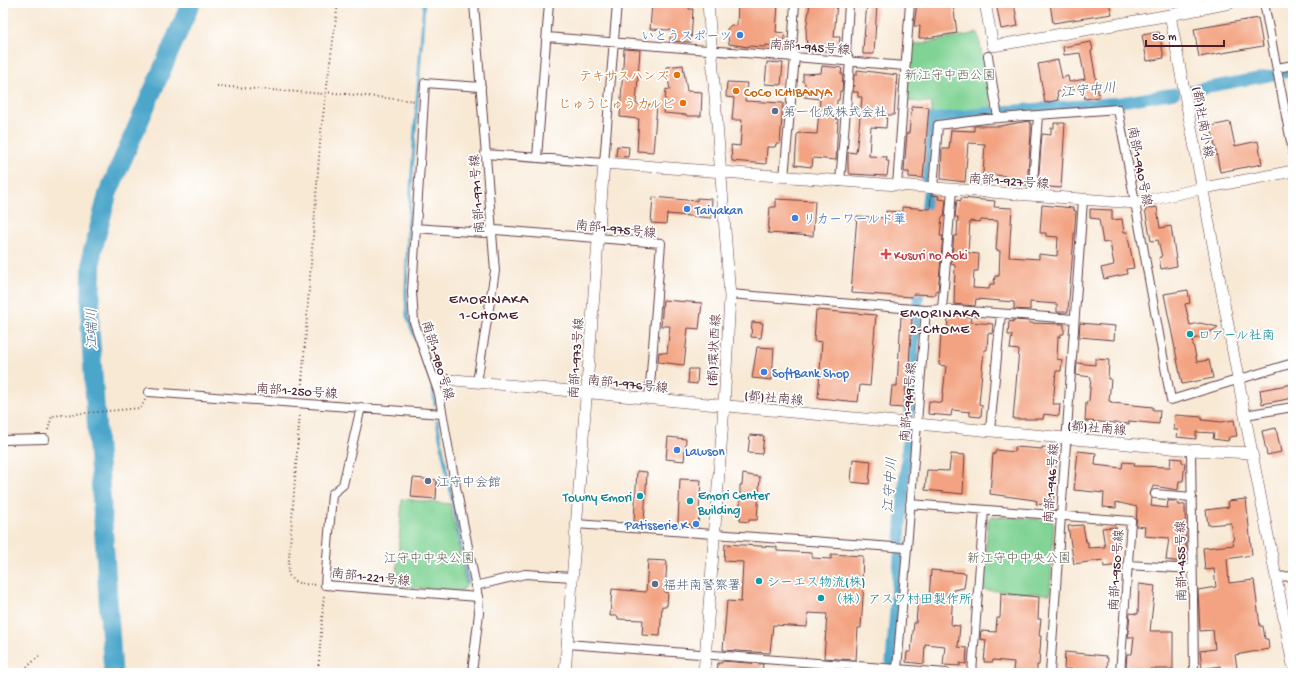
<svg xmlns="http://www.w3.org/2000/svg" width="1296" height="676" viewBox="0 0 1296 676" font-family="'Gochi Hand','Klee One',sans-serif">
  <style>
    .green { fill: #80d394; stroke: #657960 }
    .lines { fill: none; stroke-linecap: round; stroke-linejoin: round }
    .stream { stroke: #4ca6ca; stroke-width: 3 }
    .canal { stroke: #4ca6ca; stroke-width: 11 }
    .river { stroke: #4ca6ca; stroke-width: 19 }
    .building { fill: #f3a381; fill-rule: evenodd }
    .street-casing { stroke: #643d44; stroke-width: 10 }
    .secondary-casing { stroke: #643d44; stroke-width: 12 }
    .path { stroke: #643d44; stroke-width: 2; stroke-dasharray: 1 3; stroke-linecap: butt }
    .street { stroke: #fff; stroke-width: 8 }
    .secondary { stroke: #fff; stroke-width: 11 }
    .shop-dot { fill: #3f7fe0; stroke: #fff; stroke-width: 1.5 }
    .food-dot { fill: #e8710a; stroke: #fff; stroke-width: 1.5 }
    .service-dot { fill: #5c6f8a; stroke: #fff; stroke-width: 1.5 }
    .health-dot { fill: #e0444e; stroke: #fff; stroke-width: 1.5 }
    .culture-dot { fill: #0f9aa8; stroke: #fff; stroke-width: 1.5 }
    .labels { text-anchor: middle; stroke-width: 3.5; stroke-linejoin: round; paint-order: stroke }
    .shop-label { font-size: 13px; fill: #366cbe; stroke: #fff; text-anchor: start }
    .street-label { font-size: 13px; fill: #4a1f2b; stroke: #fff }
    .park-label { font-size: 13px; fill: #5d5e50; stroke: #fff }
    .food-label { font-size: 13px; fill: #c56008; stroke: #fff; text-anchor: end }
    .service-label { font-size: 13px; fill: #4e5e75; stroke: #fff; text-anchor: start }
    .health-label { font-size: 13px; fill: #be3a42; stroke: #fff; text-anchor: start }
    .culture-label { font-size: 13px; fill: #0d838f; stroke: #fff; text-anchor: start }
    .water-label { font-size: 14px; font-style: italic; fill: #4b5c73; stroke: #fff }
    .neighbourhood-label { font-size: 14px; letter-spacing: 1px; fill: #4a1f2b; stroke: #fff }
  </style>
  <rect width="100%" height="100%" fill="#fff"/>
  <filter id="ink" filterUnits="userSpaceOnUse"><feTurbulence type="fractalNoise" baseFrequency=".025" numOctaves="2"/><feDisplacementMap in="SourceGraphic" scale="8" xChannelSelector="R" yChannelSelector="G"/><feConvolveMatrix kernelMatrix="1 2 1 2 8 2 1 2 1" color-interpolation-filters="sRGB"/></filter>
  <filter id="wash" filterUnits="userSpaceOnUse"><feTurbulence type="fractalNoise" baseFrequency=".012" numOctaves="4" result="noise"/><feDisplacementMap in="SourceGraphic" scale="16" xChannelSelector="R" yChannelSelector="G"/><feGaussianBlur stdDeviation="0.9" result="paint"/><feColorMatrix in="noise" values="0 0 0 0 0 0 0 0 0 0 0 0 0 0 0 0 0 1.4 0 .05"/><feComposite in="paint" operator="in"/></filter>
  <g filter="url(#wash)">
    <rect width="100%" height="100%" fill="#f8e9d5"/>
    <path class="green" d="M978,33L992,110L931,116L932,103L907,101L910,46Z
      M402,499L450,504L466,586L462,591L396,586Z
      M991,516L1051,520L1054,524L1050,594L983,590L988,519Z"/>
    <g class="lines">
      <path class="stream" d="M424,3L408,231L406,295L407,316L432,385L435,404
        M437,421L468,583
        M467,673L474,614L472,602"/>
      <path class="canal" d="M1285,73L1293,71
        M1193,90L1274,75
        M1002,111L1121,102L1175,93
        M927,179L932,119L993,112
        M925,224L928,194
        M918,302L920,279
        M909,412L916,317
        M900,539L908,434
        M891,662L899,556"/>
      <path class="river" d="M113,673L90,327L92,253L108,193L191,3"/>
    </g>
    <g id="blocks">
      <path class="building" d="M652,3H689V9H693L691,42L670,41L671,30L650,29Z
        M738,3H778L776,32L785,33L784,47L766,45V47L748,46V47L729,44L727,29L731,25L737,26Z
        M810,3H837L834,37H840L839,48L833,47V51H807L806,30Z
        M867,3H877L874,54H863V50Z
        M917,3H953L957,33L927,38H919L920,26H914Z
        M996,3H1014L1018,26L1001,29Z
        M1050,3H1109L1112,14L1053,23Z
        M1258,18L1263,46L1199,57L1194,29Z
        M1159,32L1164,58L1147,61L1142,35Z
        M1091,42L1093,50L1091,51L1099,97L1085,99L1083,89H1075L1057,92L1058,100L1045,103L1038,64L1058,60L1062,78L1068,76L1069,82L1085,79L1080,53L1064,55L1063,47Z
        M624,49L640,50L636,104L657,105L653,152L637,151L639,119L620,117Z
        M767,62L783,63L781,85L765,84Z
        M683,65L687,91L702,92L701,116H687V115L664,113L666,89L670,90L666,67Z
        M822,66L842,68L841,74H843L842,91H840L839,100H837L836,119H838L836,160L813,158L812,167L795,165L797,135L799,133L817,134L820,99L804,97L805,83L803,82V74L821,73Z
        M857,70L897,75L894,115H887L886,128L871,127L870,139L869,156L887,157L886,161H889L887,176L850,174L848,171V152L856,153L859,127L862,97H858V92H853L854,75H857Z
        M727,82L747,83L745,101L783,103L780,144H776L775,147H767L766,164L732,161L731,145L740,146L742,120H732L734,98L726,97Z
        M912,106L929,107L923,178L909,177V172H904L907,133H909Z
        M1029,121L1031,124V133L1027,185L1004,183L1005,176L983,174L985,144L968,143L965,182L941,179L942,149H949L951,130L974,131V126H999Z
        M1230,122L1235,146L1258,141L1262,164L1220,172L1211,126Z
        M1054,123H1065L1061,188L1049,187V189H1043L1038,185L1042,134L1051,135V128H1054Z
        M617,146L629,147L628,157L616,156Z
        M931,195L939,196L938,199L946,200L944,217H942L940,236H943L938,291L936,290V295L913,294L912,297L851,293L857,216L885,218L886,211L902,212V207L930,209Z
        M653,197L697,201V198L712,199L711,218L667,214L666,224L651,223Z
        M961,198L995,201L994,207L1012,208L1009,257L1039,259V254L1057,256L1058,237L1046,236V233H1040L1042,205L1073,208V210L1076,211L1068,312H1057V304L1030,302V310L1014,309V302L976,299L975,306L954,304L955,265L951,264L954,236H957V234L958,217H955L957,200L961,201ZM981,220L998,221L996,250L1000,251L999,276H995L994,284H990L989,289L973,288L974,271H978L979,254L968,253L970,221L980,222Z
        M776,199L815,201L813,236L768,233L770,207H776Z
        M1157,207L1160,228L1171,226L1177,266L1161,269L1159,258L1162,257L1158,240L1151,241L1145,209Z
        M1090,209L1112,210V220L1122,219L1124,232H1127L1134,268L1126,269L1127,274L1104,279L1101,268L1114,265L1110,242L1103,243L1099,219L1090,218Z
        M1188,290L1190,303L1185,304L1190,325L1200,323L1218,327L1203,337L1192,339L1197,362L1209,360L1213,378L1182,384L1164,294Z
        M663,300L702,303L699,329L688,328L684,365L658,362L659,352L667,353L670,326H661Z
        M816,310L876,315L870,386L860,385L858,402L818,398L822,342L814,341Z
        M954,315L971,317L970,322L993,324L992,334L988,333L987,350H984L979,404L982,405L981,417L970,416V412L952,410L951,416L928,414L929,401L942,403L946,366L939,365L941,333L947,334L948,317H954Z
        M901,317H912L908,381H906L904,408L890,407L892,386H897Z
        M1013,320L1029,321V323L1064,324V334H1061L1060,337L1058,336L1057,359L1062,360L1061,371H1056L1053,404H1060L1059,416L1044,414L1043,419H1013L1019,350L1010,349L1012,335H1008L1009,321L1013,322Z
        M752,322L763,323L761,338L751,337Z
        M1080,323L1115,326L1114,340L1079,337Z
        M757,347L774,348L772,380L752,378Z
        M1095,359L1109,360L1108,379H1111L1109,401L1112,402V403L1153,407V410H1160L1159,424L1129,421V424L1085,421L1086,403L1089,401L1091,377L1076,375L1077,363L1095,365Z
        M689,369H698L697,384L688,383Z
        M1293,384V398L1262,404L1260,390Z
        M1175,415L1202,417V420L1222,422L1234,420L1237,436L1229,437L1228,441L1213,439L1214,433L1196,432V439L1177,437L1178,430H1174Z
        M1276,428L1281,452L1267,455L1262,431Z
        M750,435L764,436L762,454L748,453Z
        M668,437L686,439L684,461L666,459Z
        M1015,447L1042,449V447L1053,448V465H1056L1053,506L1036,504L1037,501L1034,500L990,494L993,454H995L996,450L1015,452Z
        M1078,451L1096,453L1095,465L1122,468L1123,462L1135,463L1134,466L1170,467L1171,458L1182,459V462L1185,463L1183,481H1179L1178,490L1153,486L1150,494L1152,498L1151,506L1167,508L1168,501H1177L1179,505H1185L1186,553L1183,562L1166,560L1169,538L1144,536L1145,527L1136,526L1137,507L1116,502V508L1103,507L1104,493L1074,490Z
        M951,454L965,455L963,494L925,490L927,470L949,471Z
        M853,459L871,461L869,484L851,482Z
        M637,471L647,472L644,522L634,521Z
        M743,474L760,477L757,520H749V522L740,521V485H742Z
        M413,478L437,480L436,499L411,497Z
        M680,479L701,480L698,527H690V524L678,523Z
        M1246,499L1252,555L1227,559L1229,583L1254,580L1260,626H1263L1265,639H1268L1269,649L1235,655L1237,668L1221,670L1220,666L1202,669L1200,651L1215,649L1213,630L1200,631L1198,590L1216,587L1214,569L1205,570L1203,548L1234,545L1232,540H1234L1231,523L1208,525L1206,510L1229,507L1228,501Z
        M1083,525L1086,542H1088V548L1105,547L1102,528L1116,527L1119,546H1115L1118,565L1104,567L1103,560L1074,564L1068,526Z
        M725,544L777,547V551L812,553V558L831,559V554L863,556L862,582L864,583L861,628H858L856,660L824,658L827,614L808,613L807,627L773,625L770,653L723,650L727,601L741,602L743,562L724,561Z
        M648,560L667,561L665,592H668L667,606H662L660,636L642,635L643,620L618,619V616H610L612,589L646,592Z
        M931,570L966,573L964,588L953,590L951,625L960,626L958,647L967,648L966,664L960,663V666L943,665L945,646L925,644L924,664L906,662L907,652H911L914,622L916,623L918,598L929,599Z
        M1139,584L1155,586L1150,631H1173V669H1150V671L1126,670L1127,654H1132L1134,637H1128L1130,613L1138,614Z
        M1001,593L1039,597L1038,619H1041L1039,636H1041L1039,665H1037V672L1013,671L1014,662L993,660V662H984L986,640L980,639L981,631L996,632L997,618H1000Z
        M1065,652L1106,656V658H1108L1107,673H1072V669H1064Z
        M722,661L763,664L762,673H717L718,663H722Z"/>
    </g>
  </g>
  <g filter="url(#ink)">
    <use href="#blocks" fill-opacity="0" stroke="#643d44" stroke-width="1"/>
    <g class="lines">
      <defs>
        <path id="street" d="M474,3L495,271L477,382
          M1264,3L1293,152
          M547,37L905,66
          M988,56L998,118
          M1277,68L1293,65
          M485,154L604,163L617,3
          M537,158L549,3
          M784,177L795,57L792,50L795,3
          M840,182L850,61L846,53L849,3
          M897,186L910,3
          M933,189L938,125L986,119L1118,109L1171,400L1293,363
          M1032,196L1038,116
          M415,228L485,233L495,230L661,243L649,399
          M942,309L952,190
          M926,310L942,309L1074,319
          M435,378L455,380
          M149,392L442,414
          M361,407L343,485L332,494L325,585L478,597
          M1245,415L1293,407
          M990,430L1001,314
          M3,440L45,439
          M1191,450L1194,673
          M1155,494L1192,497
          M910,504L1131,521L1120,673
          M576,524L907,548L926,310L730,294
          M907,548L897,669L946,673
          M1128,565L1192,569
          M1276,577L1293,576
          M475,586L525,574L572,577
          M567,644L897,669
          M472,673L479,613L478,597L450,457L439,394L414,322L412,292L425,83L481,87
          M972,673L984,510
          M1050,673L1083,200"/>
        <path id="secondary" d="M985,3L993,46L1170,15L1252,453L1293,665
          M1170,15L1230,3
          M455,380L1191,450L1252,453
          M565,673L604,163L1135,203L1209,187L1293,171
          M704,673L724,406L730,297L708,3"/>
      </defs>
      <use href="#street" class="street-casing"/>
      <use href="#secondary" class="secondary-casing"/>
      <path class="path" d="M217,86L325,94
        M325,92L416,101
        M301,396L321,131L338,3
        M300,412L288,573C292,585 306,584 317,585
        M48,430L52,416L141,408L145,400
        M21,673L39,656
        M318,673L324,594"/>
      <use href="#street" class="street"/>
      <use href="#secondary" class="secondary"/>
    </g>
  </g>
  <g class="shop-dot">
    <circle cx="740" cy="35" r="4"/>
    <circle cx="687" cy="209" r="4"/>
    <circle cx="795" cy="218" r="4"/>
    <circle cx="764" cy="372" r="4"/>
    <circle cx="677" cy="450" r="4"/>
    <circle cx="696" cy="524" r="4"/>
  </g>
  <g class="food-dot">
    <circle cx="677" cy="75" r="4"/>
    <circle cx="736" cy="91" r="4"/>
    <circle cx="683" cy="103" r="4"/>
  </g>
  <g class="service-dot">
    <circle cx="775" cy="111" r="4"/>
    <circle cx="428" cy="481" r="4"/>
    <circle cx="655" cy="584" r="4"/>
  </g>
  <path class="health-dot" d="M884 248h4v4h4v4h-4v4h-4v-4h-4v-4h4z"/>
  <g class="culture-dot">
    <circle cx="1190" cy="334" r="4"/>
    <circle cx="640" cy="496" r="4"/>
    <circle cx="690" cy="501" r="4"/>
    <circle cx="759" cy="581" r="4"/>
    <circle cx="821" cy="598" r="4"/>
  </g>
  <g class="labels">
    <g class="shop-label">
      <text x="732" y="40" text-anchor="end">いとうスポーツ</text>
      <text x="695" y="214">Taiyakan</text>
      <text x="803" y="223">リカーワールド華</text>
      <text x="772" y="377">SoftBank Shop</text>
      <text x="685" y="455">Lawson</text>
      <text x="688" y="529" text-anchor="end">Patisserie K</text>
    </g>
    <g class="street-label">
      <text transform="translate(810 46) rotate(4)" y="5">南部1-945号線</text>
      <text transform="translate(1204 122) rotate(80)" y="5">(都)社南小線</text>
      <text transform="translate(1141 166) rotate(79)" y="5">南部1-940号線</text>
      <text transform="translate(1009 180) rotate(4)" y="5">南部1-927号線</text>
      <text transform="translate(476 194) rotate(-94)" y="5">南部1-971号線</text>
      <text transform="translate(616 228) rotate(6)" y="5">南部1-975号線</text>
      <text transform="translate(713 350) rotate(-87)" y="5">(都)環状西線</text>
      <text transform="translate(575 358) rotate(-86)" y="5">南部1-973号線</text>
      <text transform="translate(439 360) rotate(73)" y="5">南部1-980号線</text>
      <text transform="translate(628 383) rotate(6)" y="5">南部1-976号線</text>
      <text transform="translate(297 390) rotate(4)" y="5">南部1-250号線</text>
      <text transform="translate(774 397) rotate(5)" y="5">(都)社南線</text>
      <text transform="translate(907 402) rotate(-85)" y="5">南部1-949号線</text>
      <text transform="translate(1097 427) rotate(5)" y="5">(都)社南線</text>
      <text transform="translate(1050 483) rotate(-86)" y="5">南部1-946号線</text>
      <text transform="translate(1180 561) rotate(-91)" y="5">南部1-455号線</text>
      <text transform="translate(1115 570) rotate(-86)" y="5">南部1-950号線</text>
      <text transform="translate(371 576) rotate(6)" y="5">南部1-221号線</text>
    </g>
    <g class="park-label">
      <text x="950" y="79">新江守中西公園</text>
      <text x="429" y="562">江守中中央公園</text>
      <text x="1019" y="562">新江守中中央公園</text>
    </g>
    <g class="food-label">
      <text x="669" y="80">テキサスハンズ</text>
      <text x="744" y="96" text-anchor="start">CoCo ICHIBANYA</text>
      <text x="675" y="108">じゅうじゅうカルビ</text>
    </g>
    <g class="service-label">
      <text x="783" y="116">第一化成株式会社</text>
      <text x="436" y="486">江守中会館</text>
      <text x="663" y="589">福井南警察署</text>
    </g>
    <g class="health-label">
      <text x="894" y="259">Kusuri no Aoki</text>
    </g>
    <g class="culture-label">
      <text x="1198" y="339">ロアール社南</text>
      <text x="698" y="499">Emori Center<tspan x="698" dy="15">Building</tspan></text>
      <text x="632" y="501" text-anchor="end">Towny Emori</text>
      <text x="767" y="586">シーエス物流(株)</text>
      <text x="829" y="603">（株）アスワ村田製作所</text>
    </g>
    <g class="water-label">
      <text transform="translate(1088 89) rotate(-5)" y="5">江守中川</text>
      <text transform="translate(91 329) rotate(-91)" y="5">江端川</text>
      <text transform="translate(889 485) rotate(-86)" y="5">江守中川</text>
    </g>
    <g class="neighbourhood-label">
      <text x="489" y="303">EMORINAKA<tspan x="489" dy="16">1-CHOME</tspan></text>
      <text x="940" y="317">EMORINAKA<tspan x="940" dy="16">2-CHOME</tspan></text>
    </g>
  </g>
  <rect width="1296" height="676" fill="none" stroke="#fff" stroke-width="16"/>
  <path d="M1146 40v6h78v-6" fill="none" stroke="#4a1f2b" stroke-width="2"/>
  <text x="1152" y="40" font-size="12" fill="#4a1f2b" stroke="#ffffff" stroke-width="3" paint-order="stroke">50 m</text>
</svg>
